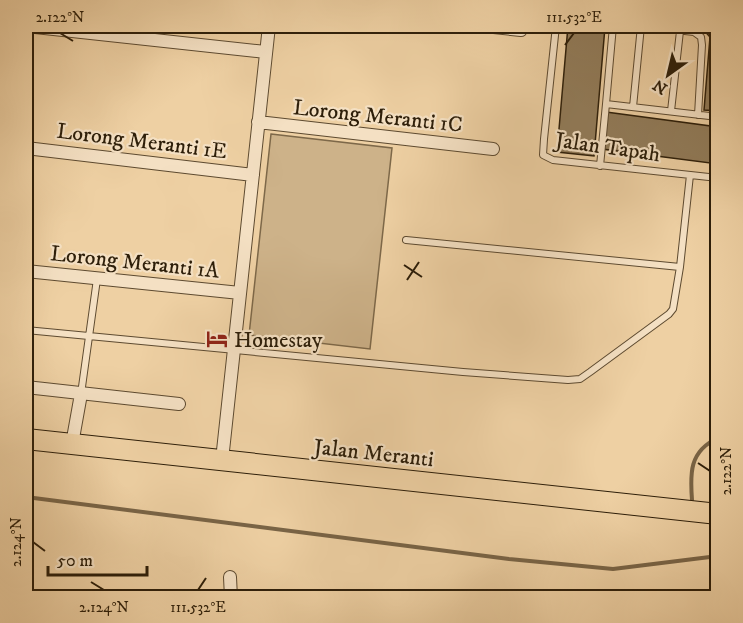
<svg xmlns="http://www.w3.org/2000/svg" width="743" height="623" viewBox="0 0 743 623" font-family="'IM FELL DW Pica',serif">
  <style>
    .green { fill: #cdb289; stroke: #7d6849; stroke-width: 1.5 }
    .lines { fill: none; stroke-linecap: round; stroke-linejoin: round }
    .stream { stroke: #796446; stroke-width: 4 }
    .building { fill: #917b59; stroke: #2d1e09; stroke-width: 1.5 }
    .lane-casing { stroke: #5d4a30; stroke-width: 8 }
    .street-casing { stroke: #5d4a30; stroke-width: 14 }
    .primary-casing { stroke: #2d1e09; stroke-width: 22 }
    .lane { stroke: #f4e0c3; stroke-width: 6 }
    .street { stroke: #f4e0c3; stroke-width: 12 }
    .primary { stroke: #eed0a3; stroke-width: 20 }
    .ticks { fill: none; stroke: #2d1e09; stroke-width: 2 }
    .labels { text-anchor: middle; stroke-width: 4.5; stroke-linejoin: round; paint-order: stroke }
    .street-label { font-size: 22px; fill: #2d1e09; stroke: #f4e0c3 }
    .poi-label { font-size: 22px; fill: #2d1e09; stroke: #f4e0c3; text-anchor: start }
    .neatline { fill: none; stroke: #2d1e09; stroke-width: 2 }
    .ticks-label { font-size: 15px; text-anchor: middle; fill: #2d1e09 }
  </style>
  <rect width="100%" height="100%" fill="#eed0a3"/>
  <filter id="stains"><feTurbulence type="fractalNoise" baseFrequency=".00333" numOctaves="4"/><feColorMatrix values="0 0 0 0 .2 0 0 0 0 .09 0 0 0 0 .02 0 0 0 .5 -.17"/></filter>
  <radialGradient id="worn" r=".72"><stop offset=".6" stop-color="#630" stop-opacity="0"/><stop offset="1" stop-color="#630" stop-opacity=".3"/></radialGradient>
  <path class="green" d="M271,134L392,148L370,349L249,335Z"/>
  <g class="lines">
    <path class="stream" d="M26,497L509,559L613,569L718,556
      M692,500C690,474 689,451 718,438"/>
  </g>
  <path class="building" d="M568,26L605,27L594,156L557,152Z
    M700,26H718V111L704,110L710,37Z
    M606,112L718,127V164L602,149Z"/>
  <g class="lines">
    <defs>
      <path id="lane" d="M556,26L544,139L543,155L553,160L718,178
        M613,26L606,104L718,117
        M639,26L694,32L701,37L702,45L698,115
        M633,107L641,26
        M671,111L680,31
        M600,166L606,104
        M406,240L680,267
        M26,330L463,372L568,380L580,379L590,372L669,314L673,309L680,267L690,175
        M81,394L97,279"/>
      <path id="street" d="M26,26L266,52
        M484,26L521,30
        M258,122L493,149
        M26,148L253,175
        M26,271L240,293
        M26,387L179,404
        M72,444L81,394
        M222,460L269,26
        M230,577L231,598"/>
      <path id="primary" d="M26,439L718,514"/>
    </defs>
    <use href="#lane" class="lane-casing"/>
    <use href="#street" class="street-casing"/>
    <use href="#primary" class="primary-casing"/>
    <use href="#lane" class="lane"/>
    <use href="#street" class="street"/>
    <use href="#primary" class="primary"/>
  </g>
  <path class="ticks" d="M60,33L73,41M565,45L574,33M404,265L422,277M407,280L419,262M698,463L710,471M33,542L45,551M91,582L104,590M198,590L206,578"/>
  <defs>
    <symbol id="hotel-bare" viewBox="-9 -9 18 18"><path d="M-6-4.5h1.5V1H6V5H4.5V3h-9V5H-6ZM-4 0a1.8 1.8 0 1 1 3.6 0ZM.5 0V-2.5h3Q6-2.5 6 0Z" fill="#8f2418" stroke="#f4e0c3" stroke-width="2.5" paint-order="stroke"/></symbol>
  </defs>
  <g fill-rule="evenodd">
    <use href="#hotel-bare" x="202" y="324" width="30" height="30"/>
  </g>
  <g class="labels">
    <g class="street-label">
      <text transform="translate(378 115) rotate(6)" y="8">Lorong Meranti 1C</text>
      <text transform="translate(142 140) rotate(7)" y="8">Lorong Meranti 1E</text>
      <text transform="translate(608 146) rotate(8)" y="8">Jalan Tapah</text>
      <text transform="translate(135 261) rotate(6)" y="8">Lorong Meranti 1A</text>
      <text transform="translate(374 452) rotate(6)" y="8">Jalan Meranti</text>
    </g>
    <g class="poi-label">
      <text x="234" y="347">Homestay</text>
    </g>
  </g>
  <rect width="743" height="623" fill="none" stroke="#eed0a3" stroke-width="66"/>
  <g transform="translate(668 75) rotate(214)" stroke="#f4e0c3" stroke-width="4.5" paint-order="stroke">
  <path d="M0-4.5L10 22L0 15L-10 22Z" fill="#2d1e09"/>
  <text y="-9" font-size="16" font-weight="bold" text-anchor="middle" fill="#2d1e09">N</text>
  </g>
  <path d="M48 566v9h99v-9" fill="none" stroke="#2d1e09" stroke-width="3"/>
  <text x="57" y="566" font-size="18" fill="#2d1e09" stroke="#f4e0c3" stroke-width="4.5" paint-order="stroke">50 m</text>
  <rect x="33" y="33" width="677" height="557" class="neatline"/>
  <g class="ticks-label">
    <text x="60" y="22">2.122°N</text>
    <text x="574" y="22">111.532°E</text>
    <text transform="translate(726 471) rotate(-90)" y="5">2.122°N</text>
    <text transform="translate(16 542) rotate(-90)" y="5">2.124°N</text>
    <text x="104" y="612">2.124°N</text>
    <text x="198" y="612">111.532°E</text>
  </g>
  <rect width="100%" height="100%" filter="url(#stains)"/>
  <rect width="100%" height="100%" fill="url(#worn)"/>
</svg>
